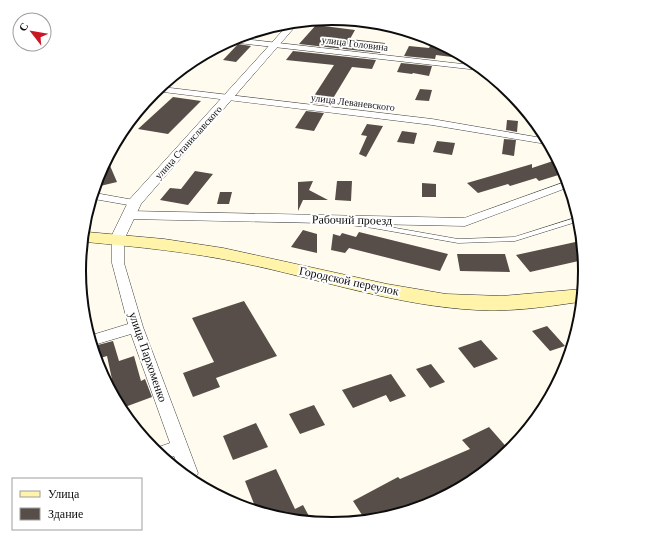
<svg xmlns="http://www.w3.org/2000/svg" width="665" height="542" viewBox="0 0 665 542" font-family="Georgia,serif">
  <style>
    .building { fill: #574e49 }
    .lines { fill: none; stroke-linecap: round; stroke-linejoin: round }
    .service-casing { stroke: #404040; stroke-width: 1 }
    .minor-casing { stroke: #404040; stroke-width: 1 }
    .tertiary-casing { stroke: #404040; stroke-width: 1 }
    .secondary-casing { stroke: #2f2f2f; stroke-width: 1 }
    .service { fill: #fff; fill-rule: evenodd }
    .minor { fill: #fff; fill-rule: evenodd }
    .tertiary { fill: #fff; fill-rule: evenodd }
    .secondary { fill: #fff4a9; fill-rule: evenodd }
    .labels { text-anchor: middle; stroke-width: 4; stroke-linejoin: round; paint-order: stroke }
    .far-street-label { font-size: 10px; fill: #0d0d0d; stroke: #fff }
    .street-label { font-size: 12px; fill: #0d0d0d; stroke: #fff }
    .rim { fill: none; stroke: #0d0d0d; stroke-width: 2 }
  </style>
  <rect width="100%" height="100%" fill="#fffbee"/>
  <path class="building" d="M316,25L355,30L350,39L385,43L380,53L299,44Z
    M238,44L251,46L236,62L223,60Z
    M431,44L441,45L460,58L436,55L435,59L404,56L409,46L429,48Z
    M293,51L376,60L372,69L352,67L329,105L311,103L313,100L312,99L334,65L286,60Z
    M401,63L432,66L429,76L413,73L412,74L397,72Z
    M420,89L432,90L429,101L415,100Z
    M173,97L201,101L168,134L138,129Z
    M306,111L324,113L314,131L295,128Z
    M507,120L518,121L517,132L506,130Z
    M367,124L383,126L366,157L359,154L367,136L361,135Z
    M402,131L417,133L414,144L397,142Z
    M504,139L516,140L514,156L502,154Z
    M437,141L455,143L452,155L433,152Z
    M556,160L565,173L539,181L536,178L510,186L508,184L478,193L467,183L532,164V168Z
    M108,161L117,182L100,186L98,180L99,174Z
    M195,171L213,174L188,205L160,200L170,188L181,189Z
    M313,181L309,190L328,200H303L298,211V182Z
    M337,181H352L351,201L335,200Z
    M422,183L436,184V197H422Z
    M220,192H232L229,204H217Z
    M303,230L317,234V253L291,247Z
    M359,232L448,254L440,271L349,248L345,253L331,250L333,234L340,236L342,233L356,237Z
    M580,241L583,260L530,272L516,255Z
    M457,254H505L510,272L460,271Z
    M244,301L277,356L216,378L220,387L193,397L183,373L214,362L192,318Z
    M547,326L565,346L550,351L532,331Z
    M481,340L498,359L474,368L458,348Z
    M113,341L119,361L134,356L141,381L145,379L152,397L125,407L118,397L113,384L107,356L97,359L94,346Z
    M431,364L445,382L430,388L416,369Z
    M391,374L406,396L390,402L386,395L353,408L342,390Z
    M314,405L325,425L300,434L289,414Z
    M256,423L268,447L233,460L223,436Z
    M489,427L510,451L459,485L440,493L442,496L433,502L429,504L428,503L421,507L364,518L353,501L398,477L400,479L470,449L462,440Z
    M276,469L295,509L303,505L311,520L256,509L245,481Z"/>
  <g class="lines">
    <defs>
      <path id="service" d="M575,218L576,222L515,241L458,243L373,228L342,224L339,222L342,220L373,224L458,239L514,237Z"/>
      <path id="minor" d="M235,38L471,65L478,70L229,42Z
        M162,87L432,119L542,138L546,144L432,125L155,91Z
        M568,181L569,187L465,226L129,219L125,217L123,215L125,213L129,211L464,218Z
        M95,193L134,200L138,201L140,203L138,205L134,206L94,199Z
        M118,235L122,236L124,239V263L143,327L198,473L195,478L178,466L174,456L167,459L153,449L170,443L131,334L94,345L92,335L128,324L112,263V239L114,236Z"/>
      <path id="tertiary" d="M294,26L293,29L141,204L123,242L118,244L113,242L110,239L129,200L285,28Z"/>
      <path id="secondary" d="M87,232L164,239L223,248L387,284L446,294L502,296L582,289L579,302C545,307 511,312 477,310C397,306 320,279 242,263C191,252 138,247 86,242Z"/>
    </defs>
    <use href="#service" class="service-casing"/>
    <use href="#minor" class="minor-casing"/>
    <use href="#tertiary" class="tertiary-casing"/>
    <use href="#secondary" class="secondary-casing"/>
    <use href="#service" class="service"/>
    <use href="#minor" class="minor"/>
    <use href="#tertiary" class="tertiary"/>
    <use href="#secondary" class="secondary"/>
  </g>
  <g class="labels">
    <g class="far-street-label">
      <text transform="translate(355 43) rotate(7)" y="4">улица Головина</text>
      <text transform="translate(353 102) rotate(7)" y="4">улица Леваневского</text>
      <text transform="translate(188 142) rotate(-48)" y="4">улица Станиславского</text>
    </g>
    <g class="street-label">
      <text transform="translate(352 220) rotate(1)" y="4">Рабочий проезд</text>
      <text transform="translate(349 281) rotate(12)" y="4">Городской переулок</text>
      <text transform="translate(148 357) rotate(71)" y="4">улица Пархоменко</text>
    </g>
  </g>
  <path d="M0 0H665V542H0ZM86 271a246 246 0 1 1 492 0a246 246 0 1 1-492 0Z" fill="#fff" fill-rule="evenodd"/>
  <path class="rim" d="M86 271a246 246 0 1 1 492 0a246 246 0 1 1-492 0Z"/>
  <rect x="12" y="478" width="130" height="52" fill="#ffffff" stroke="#9e9e9e"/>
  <rect x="20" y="491" width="20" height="6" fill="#fff4a9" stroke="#9e9e9e"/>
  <text x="48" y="498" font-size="12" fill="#0d0d0d">Улица</text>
  <rect x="20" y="508" width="20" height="12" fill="#574e49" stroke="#9e9e9e"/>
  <text x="48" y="518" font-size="12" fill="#0d0d0d">Здание</text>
  <g transform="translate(32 32) rotate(301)"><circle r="19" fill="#ffffff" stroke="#9e9e9e"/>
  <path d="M0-3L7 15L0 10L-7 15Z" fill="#cb1724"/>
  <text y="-6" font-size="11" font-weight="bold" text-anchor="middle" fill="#0d0d0d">С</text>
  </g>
</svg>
